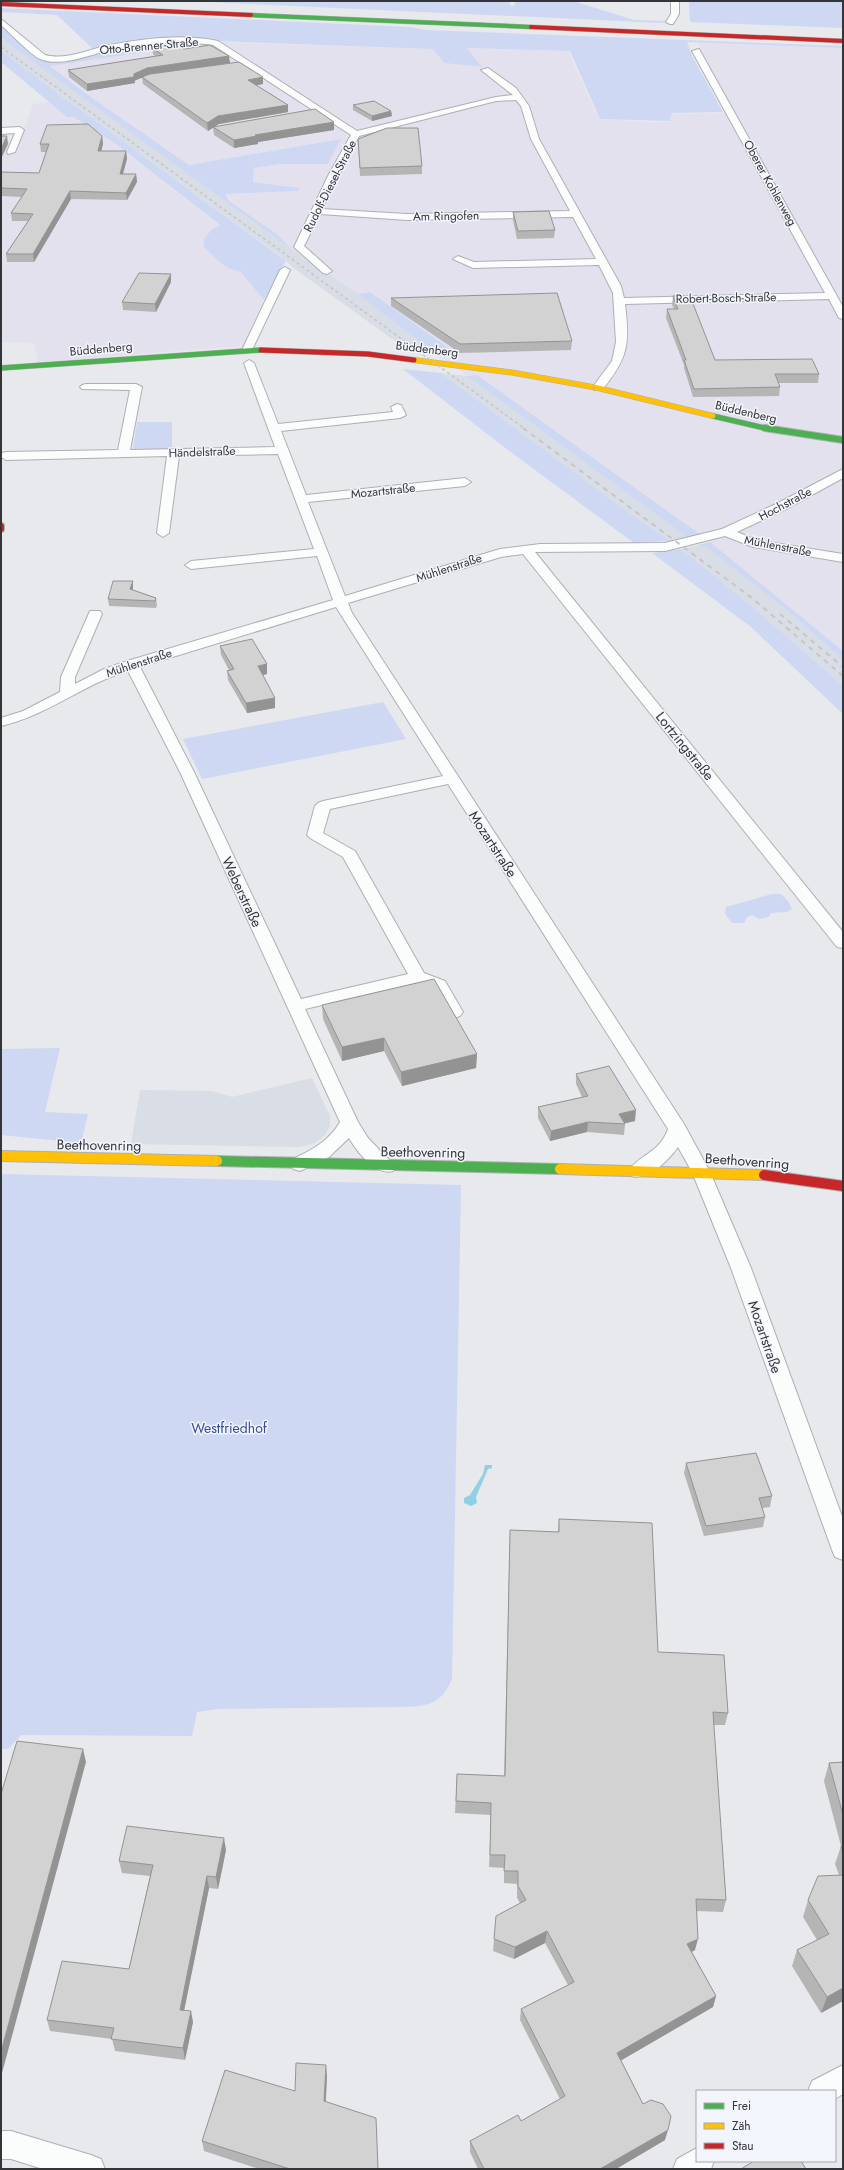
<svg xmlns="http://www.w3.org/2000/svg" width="844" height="2170" viewBox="0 0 844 2170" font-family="Jost,sans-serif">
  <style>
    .built { fill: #d8dde6 }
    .industrial { fill: #e4e1ef }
    .green { fill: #ced8f2 }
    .water { fill: #90d0e5 }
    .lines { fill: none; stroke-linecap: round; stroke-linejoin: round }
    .street-casing { stroke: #aeafb2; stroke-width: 2 }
    .fast-far3-casing { stroke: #aeafb2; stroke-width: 5 }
    .fast-far2-casing { stroke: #aeafb2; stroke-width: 6 }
    .fast-far1-casing { stroke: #aeafb2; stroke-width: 8 }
    .fast-casing { stroke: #aeafb2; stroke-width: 12 }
    .slow-far1-casing { stroke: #aeafb2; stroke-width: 6 }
    .slow-casing { stroke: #aeafb2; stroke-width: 12 }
    .jam-far3-casing { stroke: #aeafb2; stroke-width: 5 }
    .jam-far2-casing { stroke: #aeafb2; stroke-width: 6 }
    .jam-far1-casing { stroke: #aeafb2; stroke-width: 8 }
    .jam-casing { stroke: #aeafb2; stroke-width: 12 }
    .street { fill: #fbfcfc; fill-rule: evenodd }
    .fast-far3 { stroke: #4caf50; stroke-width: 4 }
    .fast-far2 { stroke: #4caf50; stroke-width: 5 }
    .fast-far1 { stroke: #4caf50; stroke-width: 6 }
    .fast { stroke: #4caf50; stroke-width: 10 }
    .slow-far1 { stroke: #ffc107; stroke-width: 5 }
    .slow { stroke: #ffc107; stroke-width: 10 }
    .jam-far3 { stroke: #c62828; stroke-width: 4 }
    .jam-far2 { stroke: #c62828; stroke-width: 5 }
    .jam-far1 { stroke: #c62828; stroke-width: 6 }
    .jam { stroke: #c62828; stroke-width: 10 }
    .rail-far1 { stroke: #c6c6c7; stroke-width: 1.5; stroke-dasharray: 3 3; stroke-linecap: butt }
    .rail { stroke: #c6c6c7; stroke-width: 2; stroke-dasharray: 5 5; stroke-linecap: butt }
    .wall { fill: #b5b5b5 }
    .shaded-wall { fill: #939394 }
    .building { fill: #d2d2d3; stroke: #939394 }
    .labels { text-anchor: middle; stroke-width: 3; stroke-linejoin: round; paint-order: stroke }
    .far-street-label { font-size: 12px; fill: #343538; stroke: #f2f5fc }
    .street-label { font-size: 14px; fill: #343538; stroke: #f2f5fc }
    .park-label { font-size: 14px; fill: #354b95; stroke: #f2f5fc }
  </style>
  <rect width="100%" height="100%" fill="#e7e9ed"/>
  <path class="built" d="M1,38L358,294L429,349L402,346L295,269L279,255L74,105L61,98L58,95V93L9,57L4,56L1,51Z
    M441,373L467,376L687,537L670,541L614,502Z
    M698,545L707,548L788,611L843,660V686L760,613L681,549Z
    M312,1078L330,1116V1126L325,1135L315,1143L300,1147L131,1144L140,1090L212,1091L232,1097Z"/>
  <path class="industrial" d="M215,42L433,49L444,63L482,67L467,48L568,51L599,119L649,122H670L673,114L735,113L697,43L843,48V651L701,535L477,375L467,376L429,349H449L370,292L358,294L290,248L278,235L229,201L225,194L298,191L299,188L253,182L254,168L279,164L340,139L189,165L88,95L50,66Z
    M49,102L67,117H74L116,144L220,226L232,270L240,271L264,300L243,346L38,362L34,343L1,342V141H20L33,104Z"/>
  <path class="green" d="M185,1H508L512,7L517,1H573L634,20L668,21L664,23Z
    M689,1H843V28L690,22Z
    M1,8L409,27L426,30L843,46V48L687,42L692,56L723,112L672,113L670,121L600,119L570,51L467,48L482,67L444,63L433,49L188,40L94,50L57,15L1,12Z
    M1,25L49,60C101,51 153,42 207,43L50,66L88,95L189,165L341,139L328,164H279L254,168L253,182L300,188L298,191L225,194L229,201L278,235L290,248L1,38Z
    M1,51L58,93V95L74,105L286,261L264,300L240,271C224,270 215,257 204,247V239L212,229L220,225L116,144L74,117H67L1,62Z
    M370,292L450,349H429L358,294Z
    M403,369L441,373L614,502L670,541L634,543L508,450Z
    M477,375L701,535L687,537L467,376Z
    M137,422H172V451H139L133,449Z
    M710,542L843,651V660L788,611L707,548L698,545Z
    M681,549L760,613L843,686V714L751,627L652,553Z
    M383,702L406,739L202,779L183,739Z
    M772,894H781L788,901L792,909L787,912L771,913L769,917L759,919L752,915L747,917L744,923H732L725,914L726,907Z
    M60,1048L45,1112L88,1114L81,1143L1,1135V1049Z
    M1,1174L461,1185L452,1679C440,1707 425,1706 398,1707L218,1709L197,1712L192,1736L21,1735L8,1749H1Z"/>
  <path class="water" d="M485,1465H492V1468L488,1469L476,1497L477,1503L471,1506L464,1503V1498L470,1495L483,1474Z"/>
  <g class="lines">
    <defs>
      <path id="street" d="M671,1H679V14L673,24H670L666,22L671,14Z
        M1,19L45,55C64,60 86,51 105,46C139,39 183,33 218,41L357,131L496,97L513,95L481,70L488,68L516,88L529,106L539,139L621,286L624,298L825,293L692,51L699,49L843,307V319L839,318L829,299L625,304C630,345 628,358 602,390H594L592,388L612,361L616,342L613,293L599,265L473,268L453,259L458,256L474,262L596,259L573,217L407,220L320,214L304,246L332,271L327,274L323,273L294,247L328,176L351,135L213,45C181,40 147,44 115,49C93,53 63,68 40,59C31,55 10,33 1,25ZM516,100L521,106L531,139L570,211L407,214L322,209L359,136L496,101Z
        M20,127L24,130L15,152L8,154L7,152L15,133L1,134V128Z
        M285,267L290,270L252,350L251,352H243L242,350L280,270Z
        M249,360L254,363L278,424L393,412L391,407L397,404L401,405L406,415L400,418L281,431L306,495L465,478L471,482L465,486L308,502L345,596L500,549L540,544L665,543L722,529L778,503L843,469V478L786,509L737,532L756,540L843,554V562L753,547L725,536L665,551L535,552L843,932V948L837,947L523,554L501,557L348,603L352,613L684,1124L710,1172L751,1268L843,1519V1560L835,1557L832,1550L731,1268L692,1172L678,1147C669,1160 648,1181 631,1176L629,1171C639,1154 659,1154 668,1129L448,784L330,809L323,833L355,851L424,973L445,981L463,1012L460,1016L454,1018L448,1016L433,989L417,983L305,1009L358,1122L368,1138L395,1166L393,1171C376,1176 357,1152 349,1138L329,1157L300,1171L293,1169L291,1164L293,1159C312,1150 329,1141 340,1122L180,772L128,671C83,684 49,715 1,726V718L23,711L60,692L61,677L90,611H100L102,614L75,677V684L104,669L127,661L333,600L317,556L191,569L185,565L191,561L314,549L278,454L179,456L169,533L163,537L157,533L167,456L6,460L1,457L2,453L6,452L118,450L130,390L82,389L80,387L82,385L86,384H136L142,387L130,450L275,447L244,363ZM336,607L443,776L323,801L318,803L315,806L307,835L310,838L343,857L408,974L301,999L194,772L140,667Z
        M843,2065V2094L835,2099V2091H808L812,2081Z
        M1,2131H11L91,2155L101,2159L105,2169H43L11,2159H1Z
        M697,2148V2161H714L711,2169H673L677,2159Z"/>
      <path id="fast-far3" d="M251,15L531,27"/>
      <path id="fast-far2" d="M1,368L261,350
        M713,416L769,429"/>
      <path id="fast-far1" d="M765,428L843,440"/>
      <path id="fast" d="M217,1161L560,1169"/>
      <path id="slow-far1" d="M414,360L515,373L598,388L713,416"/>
      <path id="slow" d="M1,1156L217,1161
        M560,1169L764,1175"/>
      <path id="jam-far3" d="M1,4L251,15
        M531,27L843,41"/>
      <path id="jam-far2" d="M261,350L368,354L414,360"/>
      <path id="jam-far1" d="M1,526V529"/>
      <path id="jam" d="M764,1175L843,1186"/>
    </defs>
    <use href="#street" class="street-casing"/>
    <use href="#fast-far3" class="fast-far3-casing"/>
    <use href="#fast-far2" class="fast-far2-casing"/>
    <use href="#fast-far1" class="fast-far1-casing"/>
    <use href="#fast" class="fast-casing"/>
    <use href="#slow-far1" class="slow-far1-casing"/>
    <use href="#slow" class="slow-casing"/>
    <use href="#jam-far3" class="jam-far3-casing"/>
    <use href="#jam-far2" class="jam-far2-casing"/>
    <use href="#jam-far1" class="jam-far1-casing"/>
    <use href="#jam" class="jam-casing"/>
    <use href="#street" class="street"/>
    <use href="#fast-far3" class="fast-far3"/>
    <use href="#fast-far2" class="fast-far2"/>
    <use href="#fast-far1" class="fast-far1"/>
    <use href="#fast" class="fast"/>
    <use href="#slow-far1" class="slow-far1"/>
    <use href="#slow" class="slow"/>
    <use href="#jam-far3" class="jam-far3"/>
    <use href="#jam-far2" class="jam-far2"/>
    <use href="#jam-far1" class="jam-far1"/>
    <use href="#jam" class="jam"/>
    <path class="rail-far1" d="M1,47L525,429"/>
    <path class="rail" d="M523,428L752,598L843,676
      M780,614L843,667"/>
  </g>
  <path class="wall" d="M152,48L184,49L230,63L148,75L134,81L135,83L87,91L69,77L68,70L155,56L153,54Z
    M142,77L263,84L256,85L288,105V112L219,124L213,127L334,122V130L258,142V144L234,148L214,135L213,127L208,131L143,84Z
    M353,105L391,111L392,116L372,121L353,110Z
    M102,136L103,144L101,151H126L127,159L123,174H136L137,182L127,200L71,199L34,262H7L6,254L28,221H12L11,213L22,197L1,196V172L39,173L46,152H41L40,144Z
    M358,139L422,166V174L360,176Z
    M513,212L555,230L554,238L517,239L513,220Z
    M171,274V282L156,312L123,310L122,302Z
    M673,296L715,360L819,374L818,383H778L780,387L779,396L693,397L684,368V365L666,318L667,309H674L672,305Z
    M391,298L572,341L571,350L460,353L391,306Z
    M133,581V590L156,598L157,605L156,608L109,606L108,599Z
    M220,646L267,674L263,675L275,708L247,713L228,680L227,671L229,670L221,655Z
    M322,1005L477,1054L476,1068L402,1086L384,1051L342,1061L323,1019Z
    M576,1074L635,1121L625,1123V1124L624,1135L587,1132L550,1141L538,1118V1107L582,1097L576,1084Z
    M686,1463L772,1496L770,1507L762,1508L765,1517L763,1527L704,1536L684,1473Z
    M559,1519L658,1652L728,1713L725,1725H713L726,1900L723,1912L696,1911L695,1950L692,1952L716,1996L713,2007L621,2060L643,2104L665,2140L616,2169H478L470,2152V2141L521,2121L560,2099L520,2020L521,2009L568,1985L545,1943L514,1959L493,1951L494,1939L520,1903L517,1898V1884L504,1883V1868L489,1867L491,1815L455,1813L457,1774L504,1776L510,1530L558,1532Z
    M843,1762V2001L821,2013L792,1966L797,1950L817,1940L803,1917L808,1900L839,1875L835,1864L841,1846L824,1781L829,1763Z
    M226,1850L218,1889L209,1888L184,2010L193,2022L185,2060L115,2051L112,2039L50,2031L47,2020L129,1969L150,1876L122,1873L119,1861Z
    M327,2076L326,2101L378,2169H259L204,2151L202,2141L295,2091Z"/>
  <path class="shaded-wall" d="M229,56L230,63L148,75L134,81V74L147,68Z
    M134,77L135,83L87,91V84Z
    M263,77V84L248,87V80Z
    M288,105V112L219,124L208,131L207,123L218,116Z
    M391,111L392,116L372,121V116Z
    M334,122V130L258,142V144L234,148V140L255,135Z
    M7,136L8,144L1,159V149Z
    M102,136L103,144L99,159L98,151Z
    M126,151L127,159L121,181L120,174Z
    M136,174L137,182L127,200L126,193Z
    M70,191L71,199L34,262L33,254Z
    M171,274V282L156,312L155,304Z
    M133,581V588L131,595L130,589Z
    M267,664V674L259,676L258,666Z
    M275,698V708L247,713L246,703Z
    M384,1038V1051L342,1061V1047Z
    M477,1054L476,1068L402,1086L401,1072Z
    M636,1110L635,1121L622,1124L619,1114Z
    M588,1122L587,1132L550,1141L551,1131Z
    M83,1749L86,1762L2,2073L1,2070V2052Z
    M224,1838L226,1850L218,1889L216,1877Z
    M207,1876L209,1888L182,2021L180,2010Z
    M547,1931L545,1943L514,1959L515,1947Z
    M698,1939L695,1950L685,1955L687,1944Z
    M843,1988V2001L821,2013L827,1997Z
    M716,1996L713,2007L615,2064L617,2053Z
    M191,2011L193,2022L185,2060L183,2048Z
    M326,2065L327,2076L325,2112L324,2101Z
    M668,2130L665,2140L616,2169H600Z"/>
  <path class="building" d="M176,44L184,49L210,45L229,56L147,68L134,74V77L87,84L68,70L163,55L152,48Z
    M239,62L263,77L248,80L288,105L218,116L207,123L142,77L150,74Z
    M374,101L391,111L372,116L353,105Z
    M315,109L334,122L255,135L257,136L234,140L213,127Z
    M88,124L102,136L98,151H126L120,174H136L126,193L70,191L33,254H6L33,214L11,213L27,189L1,188V172L39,173L49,144H40L47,125Z
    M387,128H418L422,166L360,168L358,139Z
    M1,136H7L1,149Z
    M549,211L555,230L518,231L513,212Z
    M139,273L171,274L155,304L122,302Z
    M557,293L572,341L460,344L391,298Z
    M673,296H690L715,360L812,359L819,374H775L780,387L694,389L684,360H686L667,309H678Z
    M113,581H133L130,589L156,598L155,601L108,599Z
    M252,639L267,664L258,666L275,698L246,703L227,671L234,669L220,646Z
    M434,979L477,1054L401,1072L384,1038L342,1047L322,1005Z
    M609,1066L636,1110L619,1114L625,1124L588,1122L551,1131L538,1107L588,1096L576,1074Z
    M756,1453L772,1496L759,1498L765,1517L706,1526L686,1463Z
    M559,1519L652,1523L658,1652L724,1655L728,1713L713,1712L726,1900L696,1899L698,1939L687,1944L716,1996L617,2053L643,2104L651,2100L663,2104L671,2116L668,2130L600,2169H484L470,2141L518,2115L521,2121L565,2096L521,2009L574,1982L547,1931L515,1947L494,1939L496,1916L526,1900L518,1886V1871H504L505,1855H490L491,1803L456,1801L457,1774L505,1776L510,1530L559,1532Z
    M17,1741L83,1749L1,2052V1794Z
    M843,1762V1815L829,1763Z
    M127,1826L224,1838L216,1877L207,1876L180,2010L191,2011L183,2048L111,2039L114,2028L47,2020L62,1961L129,1969L153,1865L119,1861Z
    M841,1846H843V1854Z
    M843,1875V1988L827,1997L797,1950L829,1934L808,1900L818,1876Z
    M296,2063L326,2065L324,2101L376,2118L378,2169H290L202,2141L225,2070L295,2091Z
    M754,2161H801L806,2169H741Z"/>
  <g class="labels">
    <g class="far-street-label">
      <text transform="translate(149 46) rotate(-5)" y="4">Otto-Brenner-Straße</text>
      <text transform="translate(770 183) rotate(61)" y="4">Oberer Kohlenweg</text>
      <text transform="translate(330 186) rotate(-63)" y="4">Rudolf-Diesel-Straße</text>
      <text transform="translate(446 216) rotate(-1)" y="4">Am Ringofen</text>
      <text transform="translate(726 298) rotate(-1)" y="4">Robert-Bosch-Straße</text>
      <text transform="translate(101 349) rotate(-5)" y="4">Büddenberg</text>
      <text transform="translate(427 349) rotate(7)" y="4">Büddenberg</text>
      <text transform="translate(746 412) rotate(13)" y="4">Büddenberg</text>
      <text transform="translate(202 452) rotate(-2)" y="4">Händelstraße</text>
      <text transform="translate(383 491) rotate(-6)" y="4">Mozartstraße</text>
      <text transform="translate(785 504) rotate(-28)" y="4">Hochstraße</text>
      <text transform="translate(778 546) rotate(11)" y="4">Mühlenstraße</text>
      <text transform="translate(449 568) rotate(-18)" y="4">Mühlenstraße</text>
      <text transform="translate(139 663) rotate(-18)" y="4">Mühlenstraße</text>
    </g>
    <g class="street-label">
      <text transform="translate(685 746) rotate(51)" y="5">Lortzingstraße</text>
      <text transform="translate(493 844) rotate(57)" y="5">Mozartstraße</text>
      <text transform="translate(242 892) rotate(65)" y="5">Weberstraße</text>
      <text transform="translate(99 1145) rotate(1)" y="5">Beethovenring</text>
      <text transform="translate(423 1152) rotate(1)" y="5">Beethovenring</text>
      <text transform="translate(747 1161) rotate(4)" y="5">Beethovenring</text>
      <text transform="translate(765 1337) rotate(71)" y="5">Mozartstraße</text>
    </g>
    <g class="park-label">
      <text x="229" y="1433">Westfriedhof</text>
    </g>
  </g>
  <rect width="844" height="2170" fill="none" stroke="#343538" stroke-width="4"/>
  <rect x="696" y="2090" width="140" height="72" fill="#f2f5fc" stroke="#a6a8ae"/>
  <rect x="704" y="2103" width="20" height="6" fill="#4caf50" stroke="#a6a8ae"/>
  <text x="732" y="2110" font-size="12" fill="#343538">Frei</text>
  <rect x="704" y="2123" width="20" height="6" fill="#ffc107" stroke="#a6a8ae"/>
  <text x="732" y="2130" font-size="12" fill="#343538">Zäh</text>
  <rect x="704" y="2143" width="20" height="6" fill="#c62828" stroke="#a6a8ae"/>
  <text x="732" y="2150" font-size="12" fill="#343538">Stau</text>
</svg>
